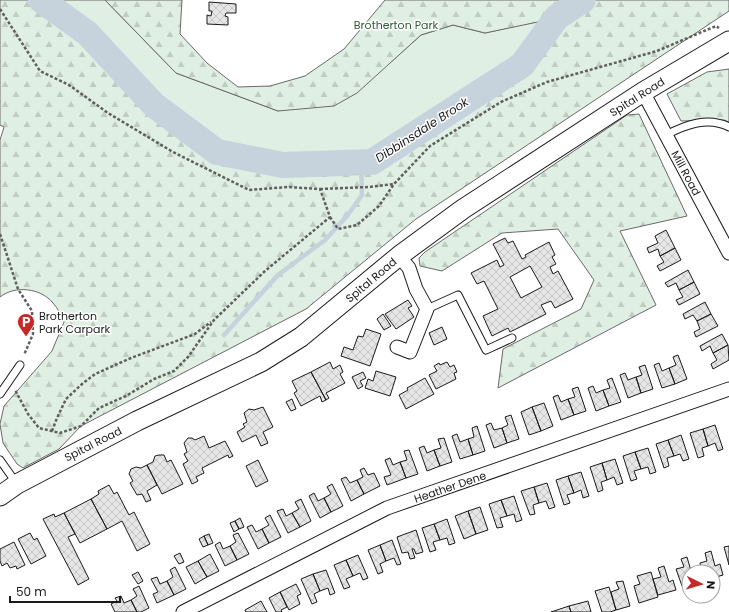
<svg xmlns="http://www.w3.org/2000/svg" width="729" height="612" viewBox="0 0 729 612" font-family="Poppins,sans-serif">
  <style>
    .green { fill: #e0efe3; stroke: #6a6a6a }
    .forest { fill: url(#forest-firs); stroke: #6a6a6a }
    .lines { fill: none; stroke-linecap: round; stroke-linejoin: round }
    .stream { stroke: #c6d2dc; stroke-width: 4.5 }
    .river { stroke: #c6d2dc; stroke-width: 26 }
    .building { fill: url(#building-cross-hatch); stroke: #1a1a1a; fill-rule: evenodd }
    .lane-casing { stroke: #1a1a1a; stroke-width: 9 }
    .street-casing { stroke: #1a1a1a; stroke-width: 15 }
    .secondary-casing { stroke: #1a1a1a; stroke-width: 21 }
    .path { stroke: #5f5f5f; stroke-width: 2.5; stroke-dasharray: 3 2; stroke-linecap: butt }
    .lane { stroke: #fff; stroke-width: 7 }
    .street { stroke: #fff; stroke-width: 13 }
    .secondary { stroke: #fff; stroke-width: 19 }
    .labels { text-anchor: middle; stroke-width: 3; stroke-linejoin: round; paint-order: stroke }
    .park-label { font-size: 11px; fill: #2b5a34; stroke: #fff }
    .street-label { font-size: 11px; fill: #1a1a1a; stroke: #fff }
    .poi-label { font-size: 11px; fill: #1a1a1a; stroke: #fff; text-anchor: start }
    .water-label { font-size: 12px; font-style: italic; fill: #1a1a1a; stroke: #fff }
  </style>
  <defs>
    <pattern id="forest-firs" width="22" height="20" patternUnits="userSpaceOnUse"><rect width="22" height="20" fill="#e0efe3"/><path d="M5 1l3.5 6h-7zM16 11l3.5 6h-7z" fill="#c0ccc2"/></pattern>
    <pattern id="building-cross-hatch" width="8" height="8" patternUnits="userSpaceOnUse"><rect width="8" height="8" fill="#e6e6e6"/><path d="M0 0l8 8M0 8l8-8" fill="none" stroke="#c5c5c5"/></pattern>
  </defs>
  <rect width="100%" height="100%" fill="#fff"/>
  <path class="green" d="M41,0H105L176,73L278,111L392,61L421,35L453,25L485,33L557,17L522,65L372,162L283,165L217,152L154,105L87,33Z"/>
  <path class="forest" d="M0,0H41L87,33L154,105L217,152L283,165L372,162L522,65L557,18L485,33L453,25L421,35L357,93L334,106L278,111L176,73L105,0H182L180,34L207,63L238,87L270,86L305,76L344,49L385,0H729V11L416,219L306,309L81,426L59,449L23,468L17,464L3,443L0,424L4,406L52,351L64,322C61,316 58,308 53,303C41,288 15,285 0,297V140L4,127L0,125Z
    M729,69V122L724,120L681,121L667,94L707,72Z
    M639,114L687,216L620,231L656,305L498,388L503,349L581,309L594,280L558,229L502,233L442,271L420,266L419,258L425,252L627,115Z"/>
  <g class="lines">
    <path class="stream" d="M224,335L278,275L325,240L347,216L362,195L361,163"/>
    <path class="river" d="M41,0L87,33L154,105L217,152L283,165L372,162L522,65L557,17L583,0"/>
  </g>
  <path class="building" d="M209,2L236,4V13H226L225,16L228,17V25L207,24V15L211,16L212,11H209Z
    M666,230L675,248L660,256L658,249L649,253L647,248L658,243L655,236Z
    M505,238L508,243L513,241L522,259L526,257L525,255L549,242L555,255L552,257L556,264L550,267L553,274L558,271L573,299L555,308L551,301L541,305L546,314L510,332L508,328L492,336L483,316L498,309L484,281L477,284L471,273L497,260L500,267L504,265L493,244ZM530,266L542,287L521,298L510,277Z
    M675,248L681,260L660,271L657,266L664,262L660,256Z
    M688,270L694,282L679,290L676,283L668,287L665,283Z
    M694,282L700,294L679,305L676,300L683,297L679,290Z
    M408,300L412,306L408,308L414,317L396,329L385,314Z
    M705,302L711,314L697,321L693,315L685,319L683,314Z
    M383,314L391,326L384,330L377,319Z
    M711,314L718,326L696,337L694,332L700,329L697,321Z
    M442,327L447,339L434,345L429,333Z
    M366,329L381,334L370,366L341,356L344,347L353,350L358,336L363,337Z
    M722,334L728,345L713,353L710,346L702,351L700,346Z
    M728,345L729,360L713,369L711,364L717,360L713,353Z
    M678,355L687,379L675,384L669,368L676,365L673,357Z
    M330,362L333,369L340,365L343,372L340,374L345,383L326,393L329,398L326,400L311,372Z
    M447,362L450,367L454,365L457,372L454,373L456,379L436,389L429,375L437,371L434,366L439,363L440,365Z
    M659,363L662,371L669,368L675,384L662,388L654,365Z
    M645,365L653,389L641,393L636,377L642,375L639,367Z
    M376,371L396,377L390,396L365,388L368,379L373,381Z
    M311,372L326,400L322,402L320,396L301,406L294,393L297,391L292,381Z
    M363,372L366,378L360,381L363,386L358,389L352,377Z
    M625,373L628,380L636,377L641,393L628,398L620,375Z
    M425,378L434,394L406,409L399,395L408,390L407,388Z
    M612,378L621,402L609,406L603,390L610,388L607,380Z
    M593,386L596,393L603,390L609,406L596,411L588,388Z
    M578,387L586,411L574,415L568,399L575,397L572,389Z
    M558,395L561,402L568,399L574,415L561,420L553,397Z
    M292,399L296,409L291,411L286,402Z
    M544,403L553,426L541,431L532,407Z
    M263,407L273,427L263,432L268,443L261,446L256,435L242,442L237,432L245,427L243,424L247,422L244,413L249,409L254,410Z
    M532,407L541,431L529,435L521,412Z
    M511,415L519,439L507,443L502,428L508,425L505,417Z
    M491,423L494,430L502,428L507,443L494,448L486,425Z
    M715,425L723,449L718,451L715,443L708,446L703,429Z
    M477,426L485,451L473,455L468,439L474,437L472,428Z
    M703,429L708,446L702,448L704,456L698,458L690,433Z
    M457,434L460,442L468,439L473,455L460,459L452,436Z
    M681,435L689,459L683,461L680,454L674,456L668,440Z
    M204,436L209,448L225,441L233,456L229,458L228,455L202,468L204,473L196,477L198,481L192,484L183,464L188,461L184,454L187,452L184,443L188,438H192L195,440Z
    M444,438L452,462L440,466L434,450L441,448L438,439Z
    M668,440L674,456L667,458L669,466L664,468L656,444Z
    M424,446L427,453L434,450L440,466L427,471L419,448Z
    M648,448L656,472L650,474L648,467L641,469L635,452Z
    M409,450L418,474L406,478L400,462L407,460L404,451Z
    M635,452L641,469L634,471L637,479L631,481L623,456Z
    M159,455H164L167,462L171,460L183,484L162,494L147,465L153,462L155,456Z
    M390,458L393,465L400,462L406,478L387,485L384,477L391,475L385,460Z
    M615,459L623,483L617,485L614,477L607,480L602,463Z
    M258,460L268,481L256,487L246,466Z
    M602,463L607,480L601,482L603,490L598,492L590,467Z
    M147,465L157,485L147,491L151,500L146,502L142,494L137,495L130,483L133,481L129,474L131,469L136,467L141,468Z
    M364,468L368,475L374,473L380,486L364,494L357,480L363,477L360,470Z
    M581,472L589,496L583,498L581,490L574,493L568,476Z
    M568,476L574,493L567,495L570,503L564,505L556,480Z
    M346,477L350,483L357,480L364,494L351,501L341,479Z
    M547,483L555,507L549,509L546,501L539,503L534,487Z
    M332,484L343,506L331,512L324,498L331,494L327,487Z
    M109,485L114,494L117,492L129,515L134,512L150,544L137,551L122,521L107,529L91,499L99,494L98,491Z
    M534,487L539,503L533,505L535,514L530,515L521,491Z
    M314,493L318,501L324,498L331,512L320,518L309,496Z
    M514,496L522,520L516,522L514,514L507,516L501,500Z
    M91,499L107,529L80,543L64,513Z
    M301,499L311,521L300,527L292,513L299,509L295,502Z
    M501,500L507,516L500,518L503,527L497,528L489,504Z
    M480,507L488,530L476,534L468,511Z
    M283,509L286,516L292,513L300,527L288,533L277,511Z
    M468,511L476,534L464,539L455,516Z
    M64,513L75,534L68,537L89,579L78,585L43,519L54,514L55,517Z
    M270,515L281,537L269,543L262,529L269,525L265,518Z
    M240,518L244,527L239,529L235,521Z
    M447,519L455,543L449,545L447,538L440,540L434,524Z
    M235,521L239,529L234,532L230,523Z
    M434,524L440,540L433,542L436,550L430,552L422,528Z
    M252,525L256,532L262,529L269,543L258,549L247,527Z
    M416,530L423,552L416,554L414,549H412L415,558L410,559L408,552L402,553L397,537Z
    M30,533L34,540L37,538L46,556L31,564L18,539Z
    M238,533L249,554L237,560L230,546L236,542L233,535Z
    M209,534L213,543L208,545L204,536Z
    M204,536L208,545L203,547L199,539Z
    M392,540L401,564L397,565L394,558L386,561L380,545Z
    M14,542L25,565L17,569L16,566L10,568L7,563L2,566L0,561V549Z
    M220,542L223,549L230,546L237,560L225,566L215,545Z
    M380,545L386,561L380,564L383,572L378,574L368,550Z
    M729,546V565L724,547Z
    M711,551L715,566L720,564L723,575L713,578V572H702L700,563L707,561L705,553Z
    M180,553L184,562L179,564L174,556Z
    M210,554L219,571L207,577L198,561Z
    M358,555L368,578L363,580L360,573L353,576L346,560Z
    M687,557L691,571L697,570L698,572H689V584L682,586L676,569L684,567L681,559Z
    M346,560L353,576L346,579L350,587L344,589L334,565Z
    M198,561L207,577L195,584L186,567Z
    M664,566L669,582L673,580L676,590L658,595L653,579L661,577L658,568Z
    M175,567L186,589L174,595L167,581L173,577L170,570Z
    M326,570L335,593L330,595L328,588L320,591L313,574Z
    M138,572L143,581L138,584L132,575Z
    M651,572L658,597L639,603L634,586L640,584L637,576Z
    M313,574L320,591L314,594L317,602L312,604L301,579Z
    M157,577L160,584L167,581L174,595L157,603L153,594L158,592L151,579Z
    M623,581L630,606L616,610L611,592L619,589L616,582Z
    M296,584L301,594L297,596L300,604L289,610L280,592Z
    M139,586L149,608L141,612H137L131,600L137,596L133,589Z
    M609,587L616,610L610,612H602L595,591Z
    M280,592L287,607L281,610L282,612H276L269,598Z
    M121,596L124,603L131,600L137,612H115L111,604L117,601L115,598Z
    M261,601L267,612H246L245,610Z
    M588,601L591,612H571L569,606Z
    M569,606L571,612H551Z"/>
  <g class="lines">
    <defs>
      <path id="lane" d="M666,135C685,125 708,116 729,127
        M427,309L458,295L486,350L512,338
        M0,394L20,365
        M0,460L17,484"/>
      <path id="street" d="M643,92L729,253
        M397,347L410,352L427,309L416,289L409,268L399,256
        M183,612L387,508L729,389"/>
      <path id="secondary" d="M0,496L17,484L137,421L261,362L301,337L399,256L463,209L643,92L729,41"/>
    </defs>
    <use href="#lane" class="lane-casing"/>
    <use href="#street" class="street-casing"/>
    <use href="#secondary" class="secondary-casing"/>
    <path class="path" d="M0,9L40,71L69,85L108,113L173,152L249,190L288,187L320,189L330,217L265,271L214,320L188,357L174,371L154,379L126,396L99,408L81,426L60,433L39,428L28,414L15,390
      M320,189L369,187L394,184
      M330,217L338,229L357,225L379,206L394,184L430,146L501,102L547,82L657,51L716,26L719,28
      M0,234L18,289L32,311L33,334L24,355
      M52,431L57,418L66,399L82,384L95,374L131,358L195,334L211,322"/>
    <use href="#lane" class="lane"/>
    <use href="#street" class="street"/>
    <use href="#secondary" class="secondary"/>
  </g>
  <defs>
    <symbol id="parking-pin" viewBox="-11 -11 22 30"><path d="M0 17L-7.5 6A9.5 9.5 0 1 1 7.5 6Z" fill="#c62828" stroke="#fff"/><path d="M-3.5-5.5H1a3.5 3.5 0 0 1 0 7H-1V5.5H-3.5ZM-1-3.4V-.6H.8a1.4 1.4 0 0 0 0-2.8Z" fill="#fff"/></symbol>
  </defs>
  <g fill-rule="evenodd">
    <use href="#parking-pin" x="16" y="312" width="20" height="27"/>
  </g>
  <g class="labels">
    <g class="park-label">
      <text x="396" y="29">Brotherton Park</text>
    </g>
    <g class="street-label">
      <text transform="translate(637 97) rotate(-32)" y="4">Spital Road</text>
      <text transform="translate(686 173) rotate(62)" y="4">Mill Road</text>
      <text transform="translate(371 280) rotate(-40)" y="4">Spital Road</text>
      <text transform="translate(93 444) rotate(-27)" y="4">Spital Road</text>
      <text transform="translate(450 487) rotate(-19)" y="4">Heather Dene</text>
    </g>
    <g class="poi-label">
      <text x="39" y="320">Brotherton<tspan x="39" dy="13">Park Carpark</tspan></text>
    </g>
    <g class="water-label">
      <text transform="translate(422 130) rotate(-33)" y="4">Dibbinsdale Brook</text>
    </g>
  </g>
  <g transform="translate(701 584) rotate(95)"><circle r="19" fill="#ffffff" stroke="#a3a3a3"/>
  <path d="M0-3L7 15L0 10L-7 15Z" fill="#c62828"/>
  <text y="-6" font-size="11" font-weight="bold" text-anchor="middle" fill="#1a1a1a">N</text>
  </g>
  <path d="M10 596v6h110v-6" fill="none" stroke="#1a1a1a" stroke-width="2"/>
  <text x="16" y="596" font-size="12" fill="#1a1a1a" stroke="#ffffff" stroke-width="3" paint-order="stroke">50 m</text>
</svg>
